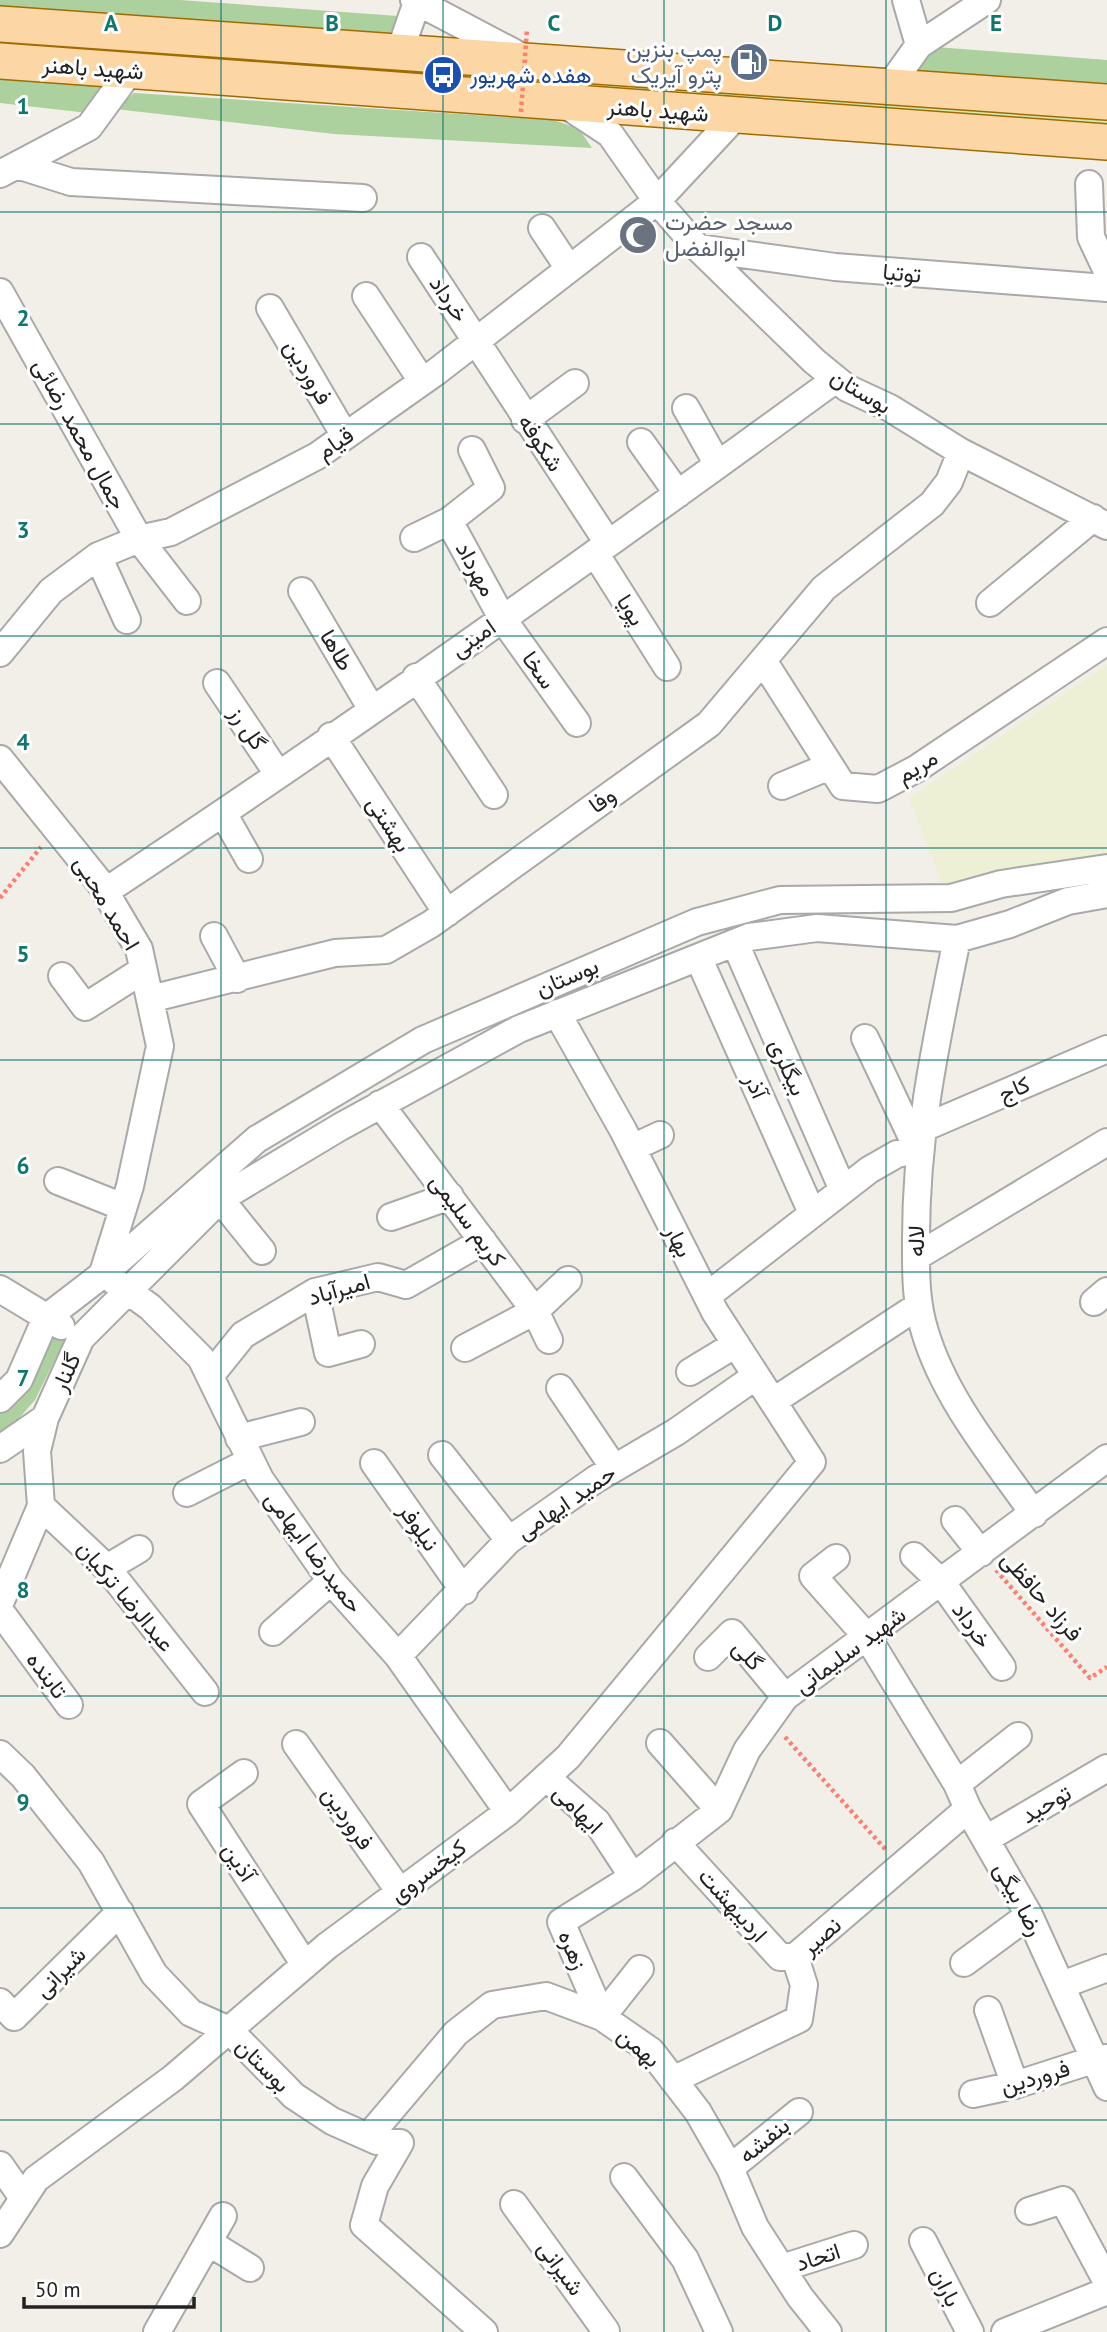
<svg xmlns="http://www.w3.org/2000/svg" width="1107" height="2332" viewBox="0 0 1107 2332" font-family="'PT Sans',Vazirmatn,sans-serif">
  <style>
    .farmland { fill: #eef0d5 }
    .grass { fill: #cdebb0 }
    .forest { fill: #add19e }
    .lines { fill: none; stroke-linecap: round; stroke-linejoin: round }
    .minor-casing { stroke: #a9a9a9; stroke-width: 30 }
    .major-casing { stroke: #a06b00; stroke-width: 38 }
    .path { stroke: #fa8072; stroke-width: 4.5; stroke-dasharray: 3.5 3.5; stroke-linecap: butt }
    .minor { stroke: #fff; stroke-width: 26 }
    .major { stroke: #fcd6a4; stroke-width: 35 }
    .path-bridge { stroke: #fa8072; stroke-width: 4.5; stroke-dasharray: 3.5 3.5; stroke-linecap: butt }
    .grid { fill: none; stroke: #0f766e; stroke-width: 2; stroke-opacity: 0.55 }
    .labels { text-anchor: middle; stroke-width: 6; stroke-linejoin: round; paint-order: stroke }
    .service-label { font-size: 23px; fill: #4e5e75; stroke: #fff; text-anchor: end }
    .street-label { font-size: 23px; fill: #222; stroke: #fff }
    .transit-label { font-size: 23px; fill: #164399; stroke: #fff; text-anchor: start }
    .worship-label { font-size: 23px; fill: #5b616d; stroke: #fff; text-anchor: start }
    .grid-label { font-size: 23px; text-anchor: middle; font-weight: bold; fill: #0f766e; stroke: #fff; stroke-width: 6; stroke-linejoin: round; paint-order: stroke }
  </style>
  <rect width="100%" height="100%" fill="#f2efe9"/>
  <path class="farmland" d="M1107,665V856L944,888L909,798Z"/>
  <path class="grass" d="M0,38L234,62L816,94L1107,116V125L0,50Z"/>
  <path class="forest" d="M0,0H180L398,16L406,26L398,39L0,12Z
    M936,47L1107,60V85L916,72Z
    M0,78L105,86L88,113L0,103Z
    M134,93L554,120L579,129L592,148L334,134L115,109Z
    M46,1329L65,1339L35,1400L0,1440V1408Z"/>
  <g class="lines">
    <defs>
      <path id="minor" d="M414,0L524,58
        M906,0L919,45
        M399,54L417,2
        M889,87L919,45L987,0
        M563,103L610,134L657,201L698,248L814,361L847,388L890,408L961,452L1107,526
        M17,165L71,182L363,198
        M0,174L89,127L130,71
        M1089,184L1091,237L1107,271
        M542,228L568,267
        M698,248L835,267L1107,288
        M421,257L608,543
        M0,292L139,539L187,601
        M366,296L422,381
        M270,308L345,436
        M686,408L718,465
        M525,420L575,383
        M641,442L678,494
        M449,521L502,618L577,723
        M414,538L449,521L491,488L472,450
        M595,553L667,667
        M98,556L127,620
        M302,591L371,708
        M990,603L1093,518
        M0,653L51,591L98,556L139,539L171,532L317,456L436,372L657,201L736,116
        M764,662L843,786L878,789L916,769L1107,641
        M416,677L494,795
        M217,683L278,774
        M331,736L447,913
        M0,759L100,883L139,949L160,1046L130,1186L103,1273
        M782,786L830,766
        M223,813L249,859
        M106,891C354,727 596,554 836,379
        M214,936L237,979
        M957,939C936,1042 916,1132 916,1238C916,1271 915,1300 925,1332C945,1399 994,1457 1034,1514
        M735,943L843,1190
        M699,959L812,1213
        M62,976L85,1007L143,970
        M150,999L335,953L386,950L431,924L709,724L824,588L932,504L949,482L961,452
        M380,1104L535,1311L549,1340
        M921,1129L1107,1049
        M632,1148L660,1135
        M58,1181L123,1207
        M220,1199L262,1251
        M391,1217L450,1196
        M916,1257L1107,1142
        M114,1281L150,1307L201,1358L260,1479L331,1581L398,1656L508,1812
        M0,1289L61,1326
        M315,1292L328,1353L361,1344
        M707,1296L869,1170L897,1154L918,1150L865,1038
        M1094,1302L1107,1291
        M465,1348L535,1311L568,1280
        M690,1372L736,1344
        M210,1376L243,1335L315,1292L378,1277L406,1285L483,1241
        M560,1388L614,1468
        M0,1399L19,1380L46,1318L102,1275L257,1139L423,1040L697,922L780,900L951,898L1001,884L1107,868
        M775,1400L918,1306
        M239,1438L301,1422
        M0,1449L45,1418L81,1338L220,1199L340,1127L519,1029L749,937L817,928L957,939L1010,924L1068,901L1107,894
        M442,1455L509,1540
        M374,1463L464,1591
        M187,1493L250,1461
        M41,1506L107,1568L205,1692
        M955,1520L981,1553
        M914,1556L942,1583L1002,1667
        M836,1558L813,1576L868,1638L957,1784L968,1809L1029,1915L1107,2087
        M107,1568L139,1549
        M0,1603L41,1506L37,1451L45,1418
        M0,1611L69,1705
        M273,1632L331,1581
        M398,1656L509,1540L596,1479L676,1432L756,1376
        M708,1657L732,1633L785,1697
        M660,1743L719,1810
        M296,1744L400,1892
        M0,1754L23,1776L91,1862L154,1974L191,2013L229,2030L294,2096L332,2121L377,2141L400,2143L375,2186L364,2225L484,2332
        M244,1773L201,1804L305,1965
        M546,1777L597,1822L633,1877
        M957,1784L1018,1736
        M986,1839L1107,1768
        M675,1842L780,1957H795
        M964,1963L1029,1915
        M640,1969L602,2017L561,1922L633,1877L719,1810L747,1750L785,1697L1107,1458
        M1062,1985L1107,1968
        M0,2002L14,2017L120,1912
        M988,2010L1015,2085
        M673,2080L799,2019L804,1985L795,1957L968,1809
        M973,2094L1015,2085L1096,2059L1107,2058
        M368,2137L456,2033L492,2005L546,1996L602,2017L651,2051L698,2112L730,2168L755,2227L800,2297L828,2332
        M0,2165L23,2198
        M730,2168L799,2112
        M624,2177L685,2259L719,2332
        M514,2204L606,2331L603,2332
        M1029,2211L1063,2200L1107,2282
        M0,2234L36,2179L173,2078L327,1946L508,1812L568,1757L812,1462L715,1312L623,1130L557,1013
        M923,2241L970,2332
        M208,2242L250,2268
        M782,2268L854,2245
        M157,2332L223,2216
        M1005,2332L1107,2291"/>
      <path id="major" d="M0,24L1107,102
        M0,61L1107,142"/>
    </defs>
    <use href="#minor" class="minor-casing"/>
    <use href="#major" class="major-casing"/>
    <path class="path" d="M0,898L41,847
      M996,1570L1090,1678L1107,1667
      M785,1737L886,1850"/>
    <use href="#minor" class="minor"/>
    <use href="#major" class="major"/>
    <path class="path-bridge" d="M521,112L527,29"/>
  </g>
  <path class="grid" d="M221,0V2332M443,0V2332M664,0V2332M886,0V2332M0,212H1107M0,424H1107M0,636H1107M0,848H1107M0,1060H1107M0,1272H1107M0,1484H1107M0,1696H1107M0,1908H1107M0,2120H1107"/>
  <defs>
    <symbol id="fuel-disc" viewBox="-11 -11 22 22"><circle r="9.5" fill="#5c6f8a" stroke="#fff"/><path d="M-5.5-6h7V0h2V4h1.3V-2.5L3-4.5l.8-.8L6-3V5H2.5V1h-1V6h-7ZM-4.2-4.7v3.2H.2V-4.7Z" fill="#fff"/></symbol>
    <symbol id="bus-disc" viewBox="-11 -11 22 22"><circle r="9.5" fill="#1a4fb4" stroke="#fff"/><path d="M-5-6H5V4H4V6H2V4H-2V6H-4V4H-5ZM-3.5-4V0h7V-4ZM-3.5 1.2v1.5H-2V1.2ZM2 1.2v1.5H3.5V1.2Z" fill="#fff"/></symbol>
    <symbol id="mosque-disc" viewBox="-11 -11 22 22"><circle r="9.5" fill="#6b7280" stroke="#fff"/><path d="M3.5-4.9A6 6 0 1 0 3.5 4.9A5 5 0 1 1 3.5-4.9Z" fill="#fff"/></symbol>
  </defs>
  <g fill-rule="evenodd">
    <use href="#fuel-disc" x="727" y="40" width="44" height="44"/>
    <use href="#bus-disc" x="421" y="53" width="44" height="44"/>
    <use href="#mosque-disc" x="616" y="213" width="44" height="44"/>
  </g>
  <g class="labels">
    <g class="service-label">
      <text x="722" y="57">پمپ بنزین<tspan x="722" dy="26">پترو آیریک</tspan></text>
    </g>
    <g class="street-label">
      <text transform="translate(93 68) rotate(4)" y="8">شهید باهنر</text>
      <text transform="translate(658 110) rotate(4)" y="8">شهید باهنر</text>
      <text transform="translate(902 273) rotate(5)" y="8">توتیا</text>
      <text transform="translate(449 299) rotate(56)" y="8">خرداد</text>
      <text transform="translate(308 372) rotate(59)" y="8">فروردین</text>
      <text transform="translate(861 391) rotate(31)" y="8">بوستان</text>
      <text transform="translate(80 434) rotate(61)" y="8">جمال محمد رضائی</text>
      <text transform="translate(335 443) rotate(-34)" y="8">قیام</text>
      <text transform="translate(541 443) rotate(57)" y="8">شکوفه</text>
      <text transform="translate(476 569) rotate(61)" y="8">مهرداد</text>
      <text transform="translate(631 610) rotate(58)" y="8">پویا</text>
      <text transform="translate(473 638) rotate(-35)" y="8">امینی</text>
      <text transform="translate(337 650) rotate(59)" y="8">طاها</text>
      <text transform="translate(539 670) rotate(55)" y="8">سخا</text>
      <text transform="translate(248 728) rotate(56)" y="8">گل رز</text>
      <text transform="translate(917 766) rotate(-31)" y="8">مریم</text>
      <text transform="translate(602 800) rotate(-36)" y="8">وفا</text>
      <text transform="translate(389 824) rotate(57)" y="8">بهشتی</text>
      <text transform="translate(107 903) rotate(59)" y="8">احمد محبی</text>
      <text transform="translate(567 977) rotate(-23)" y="8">بوستان</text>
      <text transform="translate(788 1067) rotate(66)" y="8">بیگلری</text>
      <text transform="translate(756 1086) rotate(66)" y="8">آذر</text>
      <text transform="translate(1014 1089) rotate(-23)" y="8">کاج</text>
      <text transform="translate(468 1220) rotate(53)" y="8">کریم سلیمی</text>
      <text transform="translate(679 1241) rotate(63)" y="8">بهار</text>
      <text transform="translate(916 1241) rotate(-89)" y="8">لاله</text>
      <text transform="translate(339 1289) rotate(-16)" y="8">امیرآباد</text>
      <text transform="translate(66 1372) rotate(-66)" y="8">گلنار</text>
      <text transform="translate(566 1502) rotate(-34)" y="8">حمید ایهامی</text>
      <text transform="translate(419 1527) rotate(55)" y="8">نیلوفر</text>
      <text transform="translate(314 1552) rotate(53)" y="8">حمیدرضا ایهامی</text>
      <text transform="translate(126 1596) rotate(50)" y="8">عبدالرضا ترکیان</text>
      <text transform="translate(1042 1596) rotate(49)" y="8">فرزاد حافظی</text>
      <text transform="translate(972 1625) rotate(54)" y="8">خرداد</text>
      <text transform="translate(850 1650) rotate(-36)" y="8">شهید سلیمانی</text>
      <text transform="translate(748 1655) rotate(47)" y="8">گلی</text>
      <text transform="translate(47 1675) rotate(53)" y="8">تابنده</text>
      <text transform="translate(1046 1804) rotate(-30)" y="8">توحید</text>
      <text transform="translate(578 1809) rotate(45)" y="8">ایهامی</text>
      <text transform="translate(348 1818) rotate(55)" y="8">فروردین</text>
      <text transform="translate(239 1862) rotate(57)" y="8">آذین</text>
      <text transform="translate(428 1871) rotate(-37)" y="8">کیخسروی</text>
      <text transform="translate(1019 1899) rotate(62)" y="8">رضا بیگی</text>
      <text transform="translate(733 1905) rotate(48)" y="8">اردیبهشت</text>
      <text transform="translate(821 1936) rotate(-41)" y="8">نصیر</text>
      <text transform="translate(573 1950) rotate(67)" y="8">زهره</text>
      <text transform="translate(60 1972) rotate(-45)" y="8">شیرانی</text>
      <text transform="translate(639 2047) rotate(41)" y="8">بهمن</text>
      <text transform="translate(263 2065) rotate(45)" y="8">بوستان</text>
      <text transform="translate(1035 2077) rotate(-16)" y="8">فروردین</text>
      <text transform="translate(764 2140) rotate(-39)" y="8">بنفشه</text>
      <text transform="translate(818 2257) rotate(-18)" y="8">اتحاد</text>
      <text transform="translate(561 2268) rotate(54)" y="8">شیرانی</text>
      <text transform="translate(946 2287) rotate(63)" y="8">باران</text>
    </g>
    <g class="transit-label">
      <text x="470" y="83">هفده شهریور</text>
    </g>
    <g class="worship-label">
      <text x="665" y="230">مسجد حضرت<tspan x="665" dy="26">ابوالفضل</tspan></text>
    </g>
  </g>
  <g class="grid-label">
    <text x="111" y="31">A</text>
    <text x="332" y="31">B</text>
    <text x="554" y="31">C</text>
    <text x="775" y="31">D</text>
    <text x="996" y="31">E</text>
    <text x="23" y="114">1</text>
    <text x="23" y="326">2</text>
    <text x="23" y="538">3</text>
    <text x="23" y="750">4</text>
    <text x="23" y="962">5</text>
    <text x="23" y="1174">6</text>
    <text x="23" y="1386">7</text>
    <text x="23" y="1598">8</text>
    <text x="23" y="1810">9</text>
  </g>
  <path d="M24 2297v10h170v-10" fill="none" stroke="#222222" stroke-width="3.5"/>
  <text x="35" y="2297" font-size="21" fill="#222222" stroke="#ffffff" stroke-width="5" paint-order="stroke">50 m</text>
</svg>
